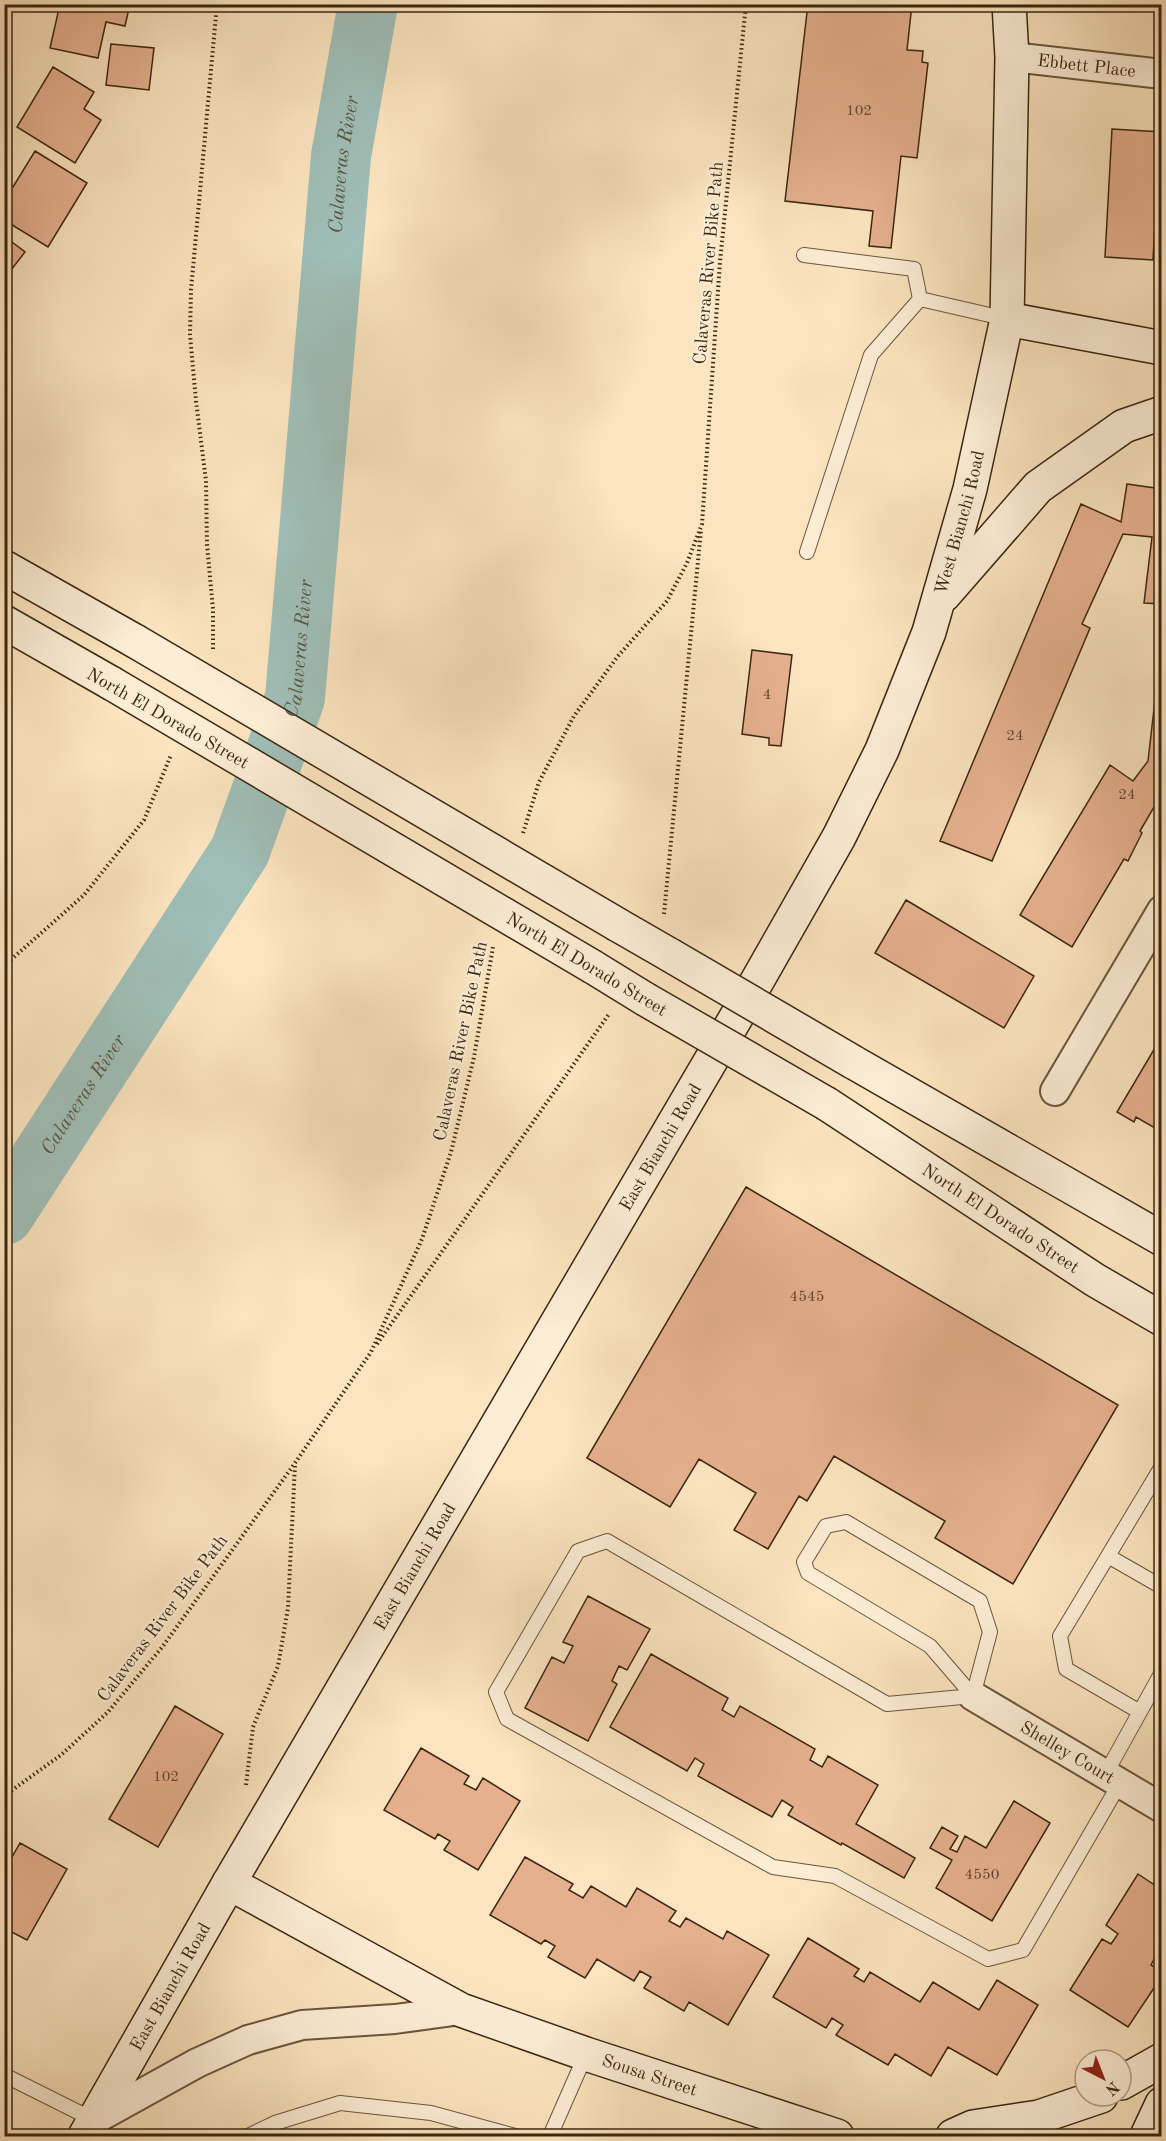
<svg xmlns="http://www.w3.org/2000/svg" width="1166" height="2141" viewBox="0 0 1166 2141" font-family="'Old Standard TT',serif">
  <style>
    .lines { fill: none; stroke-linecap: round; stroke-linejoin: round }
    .river { stroke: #9fbeb7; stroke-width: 60 }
    .building { fill: #e6b08f; stroke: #3b260f; stroke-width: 1.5 }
    .lane-casing { stroke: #6b563b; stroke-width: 16 }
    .street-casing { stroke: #6b563b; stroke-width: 32 }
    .secondary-casing { stroke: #3b260f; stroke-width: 36 }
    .path { stroke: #3b260f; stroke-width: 4; stroke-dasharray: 1.5 3; stroke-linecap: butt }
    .lane { stroke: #fcedd5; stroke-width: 14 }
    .street { stroke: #fcedd5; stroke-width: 28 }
    .secondary { stroke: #fcedd5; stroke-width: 33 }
    .secondary-bridge-casing { stroke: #3b260f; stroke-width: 36; stroke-linecap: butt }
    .secondary-bridge { stroke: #fcedd5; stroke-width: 33 }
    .labels { text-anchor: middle; stroke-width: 4.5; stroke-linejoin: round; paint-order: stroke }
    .number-label { font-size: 15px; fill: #66482f }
    .street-label { font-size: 18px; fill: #3b260f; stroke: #fcedd5 }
    .water-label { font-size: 20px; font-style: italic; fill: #595441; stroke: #fcedd5 }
  </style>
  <rect width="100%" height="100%" fill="#fbe4bf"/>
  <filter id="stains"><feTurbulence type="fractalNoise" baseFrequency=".00333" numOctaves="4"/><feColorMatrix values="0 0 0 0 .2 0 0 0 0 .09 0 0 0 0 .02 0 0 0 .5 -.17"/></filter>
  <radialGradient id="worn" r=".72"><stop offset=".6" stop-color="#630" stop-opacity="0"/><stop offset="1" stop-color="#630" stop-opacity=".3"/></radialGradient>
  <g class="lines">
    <path class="river" id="s1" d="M4,1215L240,851L295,698L341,156L368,4"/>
  </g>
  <path class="building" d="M60,4H130L125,26L106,22L98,58L50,48Z
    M808,4H912L907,50L923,51L922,62L928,63L917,158L901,156L891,248L869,246L873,211L785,201Z
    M111,44L154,48L149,90L106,85Z
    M53,67L94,92L84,109L101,120L75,163L17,127Z
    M1112,129L1162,132V188H1157L1153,260L1105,257Z
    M35,151L87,183L48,247L4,220V182L13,187Z
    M4,236L25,252L4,279Z
    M1127,484L1162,489V604L1144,603L1152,537L1123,534L1082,624L1090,628L992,861L940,841L1081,504L1121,522Z
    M1162,639V808L1154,807L1140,831L1142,833L1128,861L1124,859L1072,947L1020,915L1110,765L1133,781L1148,761Z
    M752,650L792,655L781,746L769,745V738L742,734Z
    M906,900L1034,976L1004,1028L875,953Z
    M1162,1036V1132L1136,1117L1134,1122L1117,1112Z
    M746,1187L1118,1405L1013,1584L935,1538L945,1521L834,1456L807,1501L799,1496L768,1549L734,1530L756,1493L699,1459L670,1507L587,1458Z
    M588,1596L650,1629L627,1670L619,1666L612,1681L617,1684L588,1741L525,1708L552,1657L564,1663L573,1646L563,1642Z
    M651,1654L728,1698L722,1710L734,1717L740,1706L815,1749L810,1760L822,1767L828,1756L878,1785L856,1824L915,1858L904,1878L842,1843L841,1845L788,1815L793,1807L782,1800L772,1817L698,1776L704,1764L695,1758L687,1771L610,1727Z
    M175,1706L223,1734L158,1847L109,1819Z
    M421,1748L469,1776L464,1784L476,1790L483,1778L520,1801L478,1870L444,1850L450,1841L438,1834L435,1839L384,1810Z
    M1014,1801L1050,1823L992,1921L936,1888L952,1860L930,1848L942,1827L958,1836L950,1849L957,1852L965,1836L986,1848Z
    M20,1843L67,1869L27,1940L4,1928V1871Z
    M525,1857L573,1884L569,1890L583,1898L591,1886L626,1907L637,1888L676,1911L669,1921L680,1927L686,1918L723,1939L727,1931L769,1955L728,2025L689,2002L684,2011L644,1988L651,1977L640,1971L634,1981L597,1959L585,1978L548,1957L555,1946L545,1940L541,1944L490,1915Z
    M1138,1874L1162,1890V1957L1157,1954L1151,1965L1162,1972V1976L1128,2027L1070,1990L1102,1939L1111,1944L1118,1934L1106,1925Z
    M808,1938L859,1969L854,1976L864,1982L870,1972L920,2002L933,1982L979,2010L997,1980L1038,2005L997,2075L948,2047L931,2076L895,2054L888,2065L836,2035L843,2025L832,2018L826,2028L773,1997Z"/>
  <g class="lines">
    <defs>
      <path id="lane" d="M804,255L914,269L920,299L1007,319
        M807,552L871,355L920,299
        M846,1522L980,1601L990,1632L973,1696L930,1646L808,1573L804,1562L826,1526Z
        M1108,1556L1162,1587
        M973,1696L887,1704L607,1541L578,1551L496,1692L507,1719L773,1867L835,1876L988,1959L1023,1950L1120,1783
        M1140,1712L1066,1669L1060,1636L1162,1466
        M1105,1775L1162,1672
        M4,2075L94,2120
        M248,2136L275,2123L340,2103L431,2113L515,2136
        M550,2136L586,2054"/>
      <g id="street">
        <path id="s2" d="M1012,57L1162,74"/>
        <path d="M1055,1091L1162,910"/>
        <path id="s3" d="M973,1696L1162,1808"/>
        <path d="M94,2120L197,2063L248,2040L302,2025L395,2019L461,2010"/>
      </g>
      <g id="secondary">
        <path d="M1007,319L1162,348"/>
        <path d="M4,567L135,641"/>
        <path d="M944,595L1038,487L1124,426L1162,413"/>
        <path d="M4,622L111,683"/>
        <path d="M618,925L670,955"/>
        <path d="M593,967L645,999"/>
        <path d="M853,1062L1162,1239"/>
        <path id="s4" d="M827,1104L1095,1280L1162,1319"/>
        <path id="s5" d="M229,1883L461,2010L586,2054L837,2136"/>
        <path d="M1121,2083L1162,2060"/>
        <path id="s6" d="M85,2136L229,1883L748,997L839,837L882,750L929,632L970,489L1007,319L1012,57L1009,4"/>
        <path d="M953,2136L973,2127L1039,2117L1101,2096"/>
        <path d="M1147,2136L1162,2104"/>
      </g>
    </defs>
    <use href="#lane" class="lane-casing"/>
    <use href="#street" class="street-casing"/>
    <use href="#secondary" class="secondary-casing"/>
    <path class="path" d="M213,649V609L207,545L206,481L196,401L190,335L191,290L217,4
      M523,833L539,782L574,716L618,656L667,601L687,563L702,524L720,262L746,4
      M664,914L701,530
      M4,966L84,895L144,820L171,755
      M377,1344L609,1014
      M246,1785L253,1727L278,1666L288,1608L295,1464
      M4,1796L61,1755L108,1712L163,1646L295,1463L371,1352L422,1239L451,1152L474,1057L493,947"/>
    <use href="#lane" class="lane"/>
    <use href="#street" class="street"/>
    <use href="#secondary" class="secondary"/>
    <defs>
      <path id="secondary-bridge" d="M135,641L618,925
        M111,683L593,967
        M670,955L853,1062
        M645,999L827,1104"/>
    </defs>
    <use href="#secondary-bridge" class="secondary-bridge-casing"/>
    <use href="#secondary-bridge" class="secondary-bridge"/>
  </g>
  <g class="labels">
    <g class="number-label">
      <text x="859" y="115">102</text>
      <text x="767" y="699">4</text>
      <text x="1015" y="740">24</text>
      <text x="1127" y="799">24</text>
      <text x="807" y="1301">4545</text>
      <text x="166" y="1781">102</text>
      <text x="982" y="1879">4550</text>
    </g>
    <g class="street-label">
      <text dy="6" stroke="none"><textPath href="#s2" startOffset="75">Ebbett Place</textPath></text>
      <text transform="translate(708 263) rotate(-85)" y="6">Calaveras River Bike Path</text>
      <text dy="6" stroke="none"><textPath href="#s6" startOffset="1840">West Bianchi Road</textPath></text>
      <text transform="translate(168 718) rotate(30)" y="6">North El Dorado Street</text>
      <text transform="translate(587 964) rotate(31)" y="6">North El Dorado Street</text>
      <text transform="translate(460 1041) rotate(-78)" y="6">Calaveras River Bike Path</text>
      <text dy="6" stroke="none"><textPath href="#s6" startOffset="1144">East Bianchi Road</textPath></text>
      <text dy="6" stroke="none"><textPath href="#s4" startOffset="208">North El Dorado Street</textPath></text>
      <text dy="6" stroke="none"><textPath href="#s6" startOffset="658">East Bianchi Road</textPath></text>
      <text transform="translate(162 1618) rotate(-53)" y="6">Calaveras River Bike Path</text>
      <text dy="6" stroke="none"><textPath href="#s3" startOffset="110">Shelley Court</textPath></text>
      <text dy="6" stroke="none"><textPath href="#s6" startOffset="172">East Bianchi Road</textPath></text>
      <text dy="6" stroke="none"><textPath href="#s5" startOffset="464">Sousa Street</textPath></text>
    </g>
    <g class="water-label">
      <text dy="7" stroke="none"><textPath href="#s1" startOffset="1132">Calaveras River</textPath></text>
      <text dy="7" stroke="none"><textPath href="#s1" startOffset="646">Calaveras River</textPath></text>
      <text dy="7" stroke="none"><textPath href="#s1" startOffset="144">Calaveras River</textPath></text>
    </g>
  </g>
  <rect width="1166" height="2141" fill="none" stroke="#fbe4bf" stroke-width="24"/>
  <rect x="6" y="6" width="1154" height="2129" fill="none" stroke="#3b260f" stroke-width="3"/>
  <rect x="12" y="12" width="1142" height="2117" fill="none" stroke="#3b260f" stroke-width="1.5"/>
  <g transform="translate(1103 2078) rotate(138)"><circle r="28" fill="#fcedd5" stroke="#af9d86" stroke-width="1.5"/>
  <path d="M0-4.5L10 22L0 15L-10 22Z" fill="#8f2418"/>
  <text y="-9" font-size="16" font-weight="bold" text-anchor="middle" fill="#3b260f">N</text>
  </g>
  <rect width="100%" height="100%" filter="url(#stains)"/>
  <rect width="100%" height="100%" fill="url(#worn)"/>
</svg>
